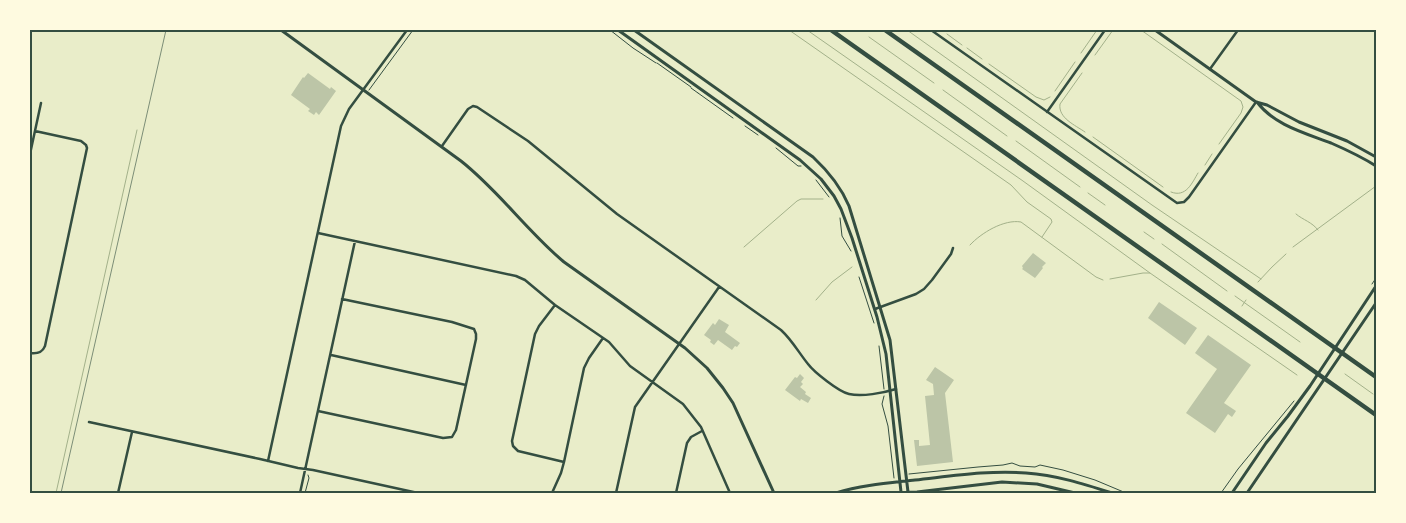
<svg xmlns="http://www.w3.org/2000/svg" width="1406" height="523" viewBox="0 0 1406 523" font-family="'DejaVu Sans',sans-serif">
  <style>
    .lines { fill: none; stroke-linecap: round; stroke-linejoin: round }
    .stream { stroke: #a3b18a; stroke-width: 1 }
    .building { fill: #bcc5a7 }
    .path { stroke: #344e41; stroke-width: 1 }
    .minor { stroke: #344e41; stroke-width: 2.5 }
    .tertiary { stroke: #344e41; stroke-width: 3 }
    .secondary { stroke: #344e41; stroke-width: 3 }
    .motorway { stroke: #344e41; stroke-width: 4.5 }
    .rail { stroke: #7c8e77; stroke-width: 1 }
    .neatline { fill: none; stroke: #344e41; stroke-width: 2 }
  </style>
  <rect width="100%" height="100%" fill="#e9edc9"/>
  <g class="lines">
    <path class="stream" d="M789,30L1011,185L1027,202L1051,219L1052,222L1042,237
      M807,30L1023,181L1150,273
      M907,30L1152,205L1261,279
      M941,30L942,31
      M1141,30L1241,101L1243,107L1241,113L1219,144
      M947,34L962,45
      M869,37L934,83
      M967,48L982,59
      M1081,53L1097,30
      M1095,55L1113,30
      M989,64L1036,97L1044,100L1050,97
      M1082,73L1060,104C1058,118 1075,125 1085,132
      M943,90L1007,136
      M1055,91L1075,62
      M1093,137L1163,187
      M1016,141L1080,187
      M1205,165L1212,154
      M1171,192C1186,198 1192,183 1198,173
      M1088,193L1105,205
      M1296,214C1303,220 1312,222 1318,230
      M1144,232L1154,239
      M1162,244L1227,291
      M970,245C981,233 1004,219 1021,222L1096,277L1103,280
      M744,247L797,201L801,199H823
      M1293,247L1376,186
      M1110,279L1143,273H1150L1297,375
      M1258,282L1272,267L1286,254
      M1235,296L1300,342
      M816,300L832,282L852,267
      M1242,306L1246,300
      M1345,374L1373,394
      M56,493L137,130"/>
  </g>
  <path class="building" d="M308,73L330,89L331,87L336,91L319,115L316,112L314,115L308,111L310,109L291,95L303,77L304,78Z
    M1033,253L1046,263L1042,267L1043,268L1035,278L1022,269L1023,268L1022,266Z
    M1159,302L1197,328L1185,345L1148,318Z
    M719,319L729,325L725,332L740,343L737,347L735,346L732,350L718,340L714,345L710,342L711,340L704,335L713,323L715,325Z
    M1208,335L1251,365L1224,403L1236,411L1232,417L1228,414L1215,433L1186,413L1217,369L1195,353Z
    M935,367L954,380L945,393L953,462L917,466L914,440H919V446L930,445L925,396L934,395L933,384L926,380Z
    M800,374L804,378L801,382L803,384L800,387L806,392L805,394L811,398L808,403L801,399L800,401L785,390L795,377L797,378Z"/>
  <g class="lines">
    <path class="path" d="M610,30L633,48L656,63
      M657,63L691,87
      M691,88L698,93
      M369,90L413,30
      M698,93L733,118
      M745,126L758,135
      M776,148L798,166H801
      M816,180L829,197
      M840,218L842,236L851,251
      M859,277L874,323
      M1372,284L1376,278
      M879,346L884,389
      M884,396L882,404L888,426L894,478
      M909,474L978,467L1003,465L1012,463L1020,466L1035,467L1040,465L1063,470L1095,480L1126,493
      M305,493L309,478L308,475
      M1221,493L1238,469L1294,401"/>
    <path class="minor" d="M931,30L1177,203L1184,202L1189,197L1256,102
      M1210,69L1238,30
      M1047,112L1105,30
      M442,146L468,109L473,106L477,107L528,141L617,214L781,330C792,340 799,353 808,364C814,372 839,392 849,394C862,397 883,393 896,389
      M30,154L41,103
      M318,233L516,276L525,280L555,305L609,342L630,366L683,404L701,427L730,493
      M555,305L539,326L535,334L512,441L513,446L518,451L564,462
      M875,309L916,294L924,289L932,280L951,254L953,248
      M30,353C37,354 42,353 45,346L87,148L86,145L81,141L35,131
      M331,355L466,385
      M318,411L443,438L452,437L456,430L476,339V334L474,329L452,322L342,299
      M89,422L260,459L298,468L313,470L418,493
      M268,461L341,126L349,109L407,30
      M118,493L132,432
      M300,493L355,241
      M552,493L561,473L564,462L584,368L589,358L603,338
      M616,493L635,407L719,287
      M676,493L687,443L691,437L702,431"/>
    <path class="tertiary" d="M281,30L461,161C499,191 527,231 564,262L685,348L707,368L723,388L733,403L774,493
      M1155,30L1256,102L1267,105L1299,122L1347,141L1376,157
      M1257,102C1274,125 1305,133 1331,143C1347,150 1362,157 1376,166"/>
    <path class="secondary" d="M618,30L800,160L821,179L834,196L841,209L852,238L877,317L886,354L901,492
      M634,30L813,157C828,171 841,187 849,206L890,340L908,492
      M836,493C862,485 889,483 915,480C952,476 989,470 1026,473C1056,475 1084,484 1112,493
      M893,493L917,492L1002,482L1037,484L1075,493
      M1232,493L1266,443L1288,416L1310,386L1376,286
      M1247,493L1376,303"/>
    <path class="motorway" d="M831,30L1376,415
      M885,30L1376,377"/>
    <path class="rail" d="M61,493L166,30"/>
  </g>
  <rect width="1406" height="523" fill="none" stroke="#fefae0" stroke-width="62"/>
  <rect x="31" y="31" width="1344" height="461" class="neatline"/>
</svg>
